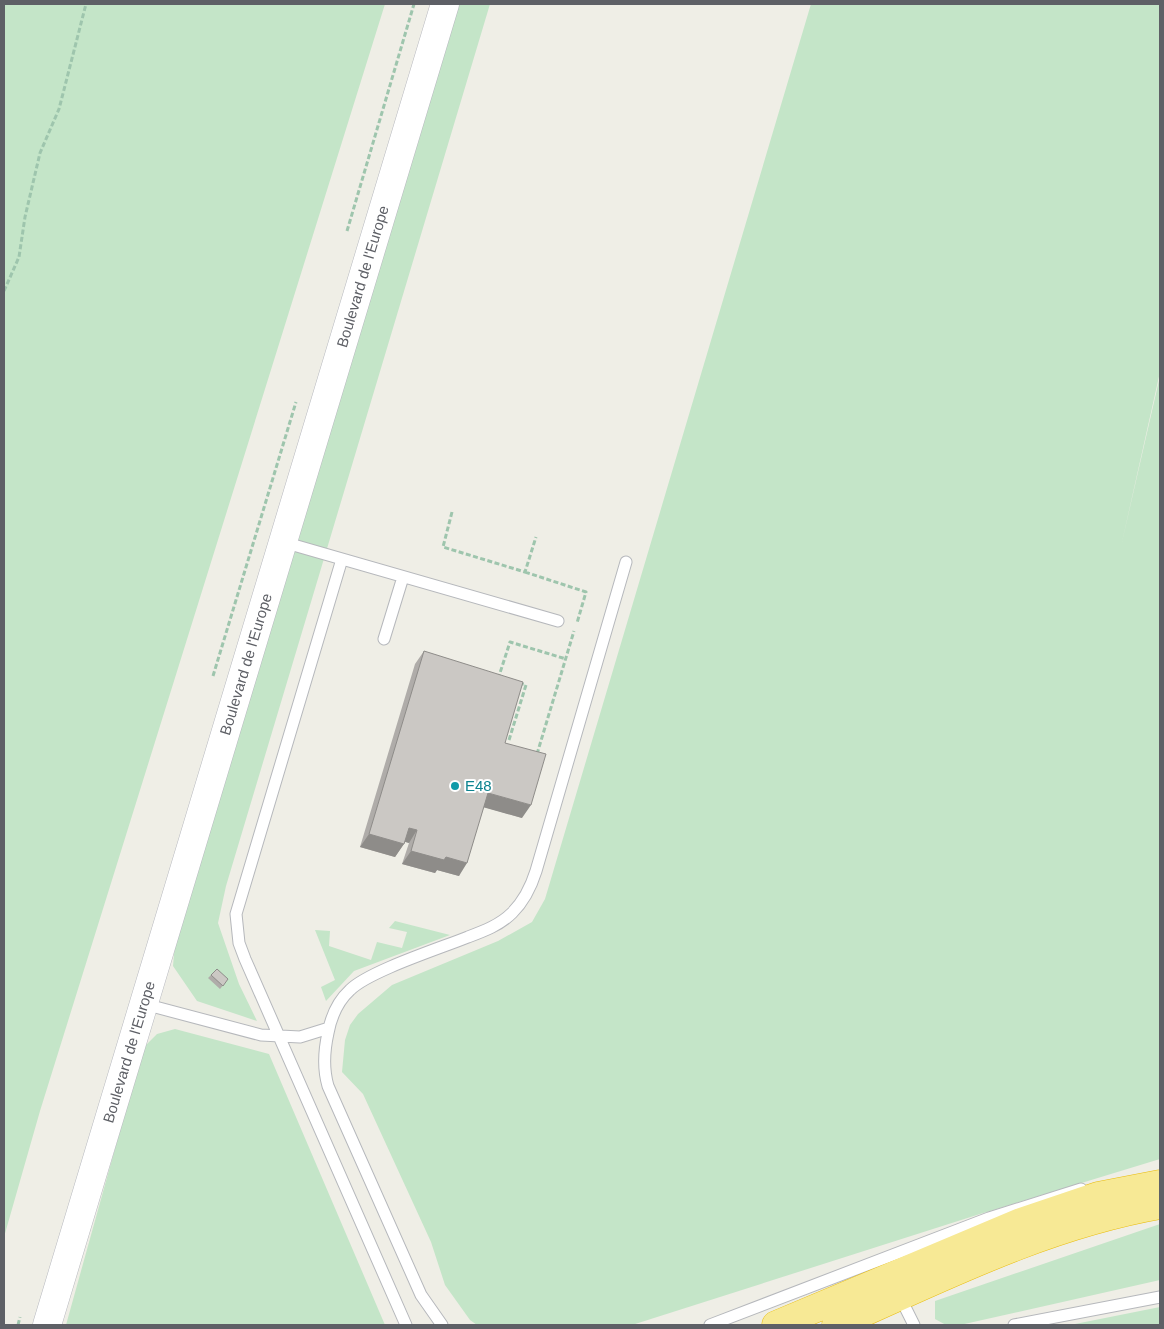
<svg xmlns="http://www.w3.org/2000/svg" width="1164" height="1329" viewBox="0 0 1164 1329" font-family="Arial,sans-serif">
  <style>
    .green { fill: #c4e5c8 }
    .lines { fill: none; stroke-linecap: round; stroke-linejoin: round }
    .lane-casing { stroke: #b6b8bc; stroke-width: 13 }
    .secondary-casing { stroke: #b7b9bf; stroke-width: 29 }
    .highway-casing { stroke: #e9bc0d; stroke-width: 29 }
    .path { stroke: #9ec5ad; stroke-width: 3; stroke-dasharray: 5 2.5; stroke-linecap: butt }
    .lane { stroke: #fff; stroke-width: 11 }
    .secondary { stroke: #fff; stroke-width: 28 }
    .highway { stroke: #f7e995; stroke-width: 28 }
    .wall { fill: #afaca9 }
    .shaded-wall { fill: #8e8c89 }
    .building { fill: #cbc8c4; stroke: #8e8c89 }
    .culture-dot { fill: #0f9aa8; stroke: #fff; stroke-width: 2 }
    .labels { text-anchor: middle; stroke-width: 4; stroke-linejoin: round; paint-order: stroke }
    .street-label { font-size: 15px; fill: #5e6066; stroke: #fff }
    .culture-label { font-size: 15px; fill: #0d838f; stroke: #fff; text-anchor: start }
  </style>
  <rect width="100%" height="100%" fill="#efeee6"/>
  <path class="green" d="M4,4H385L40,1111L4,1237Z
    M458,4H490L226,886L218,923L239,984L257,1021L197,1001L173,966L175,943Z
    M811,4H1160V372L1122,542L1160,376V1159L980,1214L632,1325H477L470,1320L445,1285L431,1242L363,1094L342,1072L345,1040L350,1025L358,1014L392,985L498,941L532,922L545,899Z
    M395,921L450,935L354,971L326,1001L321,987L335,980L315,930L330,931L329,946L371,960L377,942L402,948L407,932L389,928Z
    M175,1029L269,1054L385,1325H66L143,1048L157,1034Z
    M1160,1224V1280L960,1325H946L935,1319V1301Z
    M1160,1307V1325H1070Z"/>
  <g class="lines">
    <defs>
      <path id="lane" d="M283,542L558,621
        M342,559L236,914L239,943L245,959L406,1325
        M384,639L403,577
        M144,1004L261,1035L300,1037L329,1028
        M900,1297L914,1325
        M442,1325L421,1295L328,1086C323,1069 324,1051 328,1033C331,1017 338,1001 350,990C369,971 441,948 468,937C484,931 500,925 512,913C524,901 531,887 536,871L626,562
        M710,1325L989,1218L1081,1189
        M1014,1325L1160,1297"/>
      <g id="secondary">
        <path id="s1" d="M47,1325L445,4"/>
      </g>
      <path id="highway" d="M776,1325L1021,1222L1098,1196L1160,1184
        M836,1325C941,1278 1046,1225 1160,1205"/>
    </defs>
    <use href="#lane" class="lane-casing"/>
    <use href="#secondary" class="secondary-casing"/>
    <use href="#highway" class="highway-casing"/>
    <path class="path" d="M347,231L414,4
      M4,291L19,257L25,217L40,153L59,109L86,4
      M452,512L443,547L525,572L536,537
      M525,572L586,592L577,623
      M213,676L296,402
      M498,679L510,642L566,659
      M509,740L526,685L519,683
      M537,754L574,631
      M18,1325L20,1317"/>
    <use href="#lane" class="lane"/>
    <use href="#secondary" class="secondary"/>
    <use href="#highway" class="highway"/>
  </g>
  <path class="wall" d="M424,651L505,743L522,818L484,807L459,876L437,870L435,873L402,864L409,843L405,842L395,857L360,847L415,664Z
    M211,975L228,979L220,989L208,978Z"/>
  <path class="shaded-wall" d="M488,793L531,805L522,818L479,806Z
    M409,828L417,830L409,843L400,840Z
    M369,834L404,844L395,857L360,847Z
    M411,851L446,857L467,863L459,876L437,870L435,873L402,864Z"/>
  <path class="building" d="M424,651L523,682L505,743L546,754L531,805L488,793L467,863L446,857L444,860L411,851L417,830L409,828L404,844L369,834Z
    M217,969L228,979L223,986L211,975Z"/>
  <circle class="culture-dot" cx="455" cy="786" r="5"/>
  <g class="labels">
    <g class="street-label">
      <text dy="5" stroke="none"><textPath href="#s1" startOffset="1095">Boulevard de l'Europe</textPath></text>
      <text dy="5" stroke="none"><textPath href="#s1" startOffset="690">Boulevard de l'Europe</textPath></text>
      <text dy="5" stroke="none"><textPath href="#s1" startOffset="285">Boulevard de l'Europe</textPath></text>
    </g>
    <g class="culture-label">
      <text x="465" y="791">E48</text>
    </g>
  </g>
  <rect width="1164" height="1329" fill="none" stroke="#5e6066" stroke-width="10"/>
</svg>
